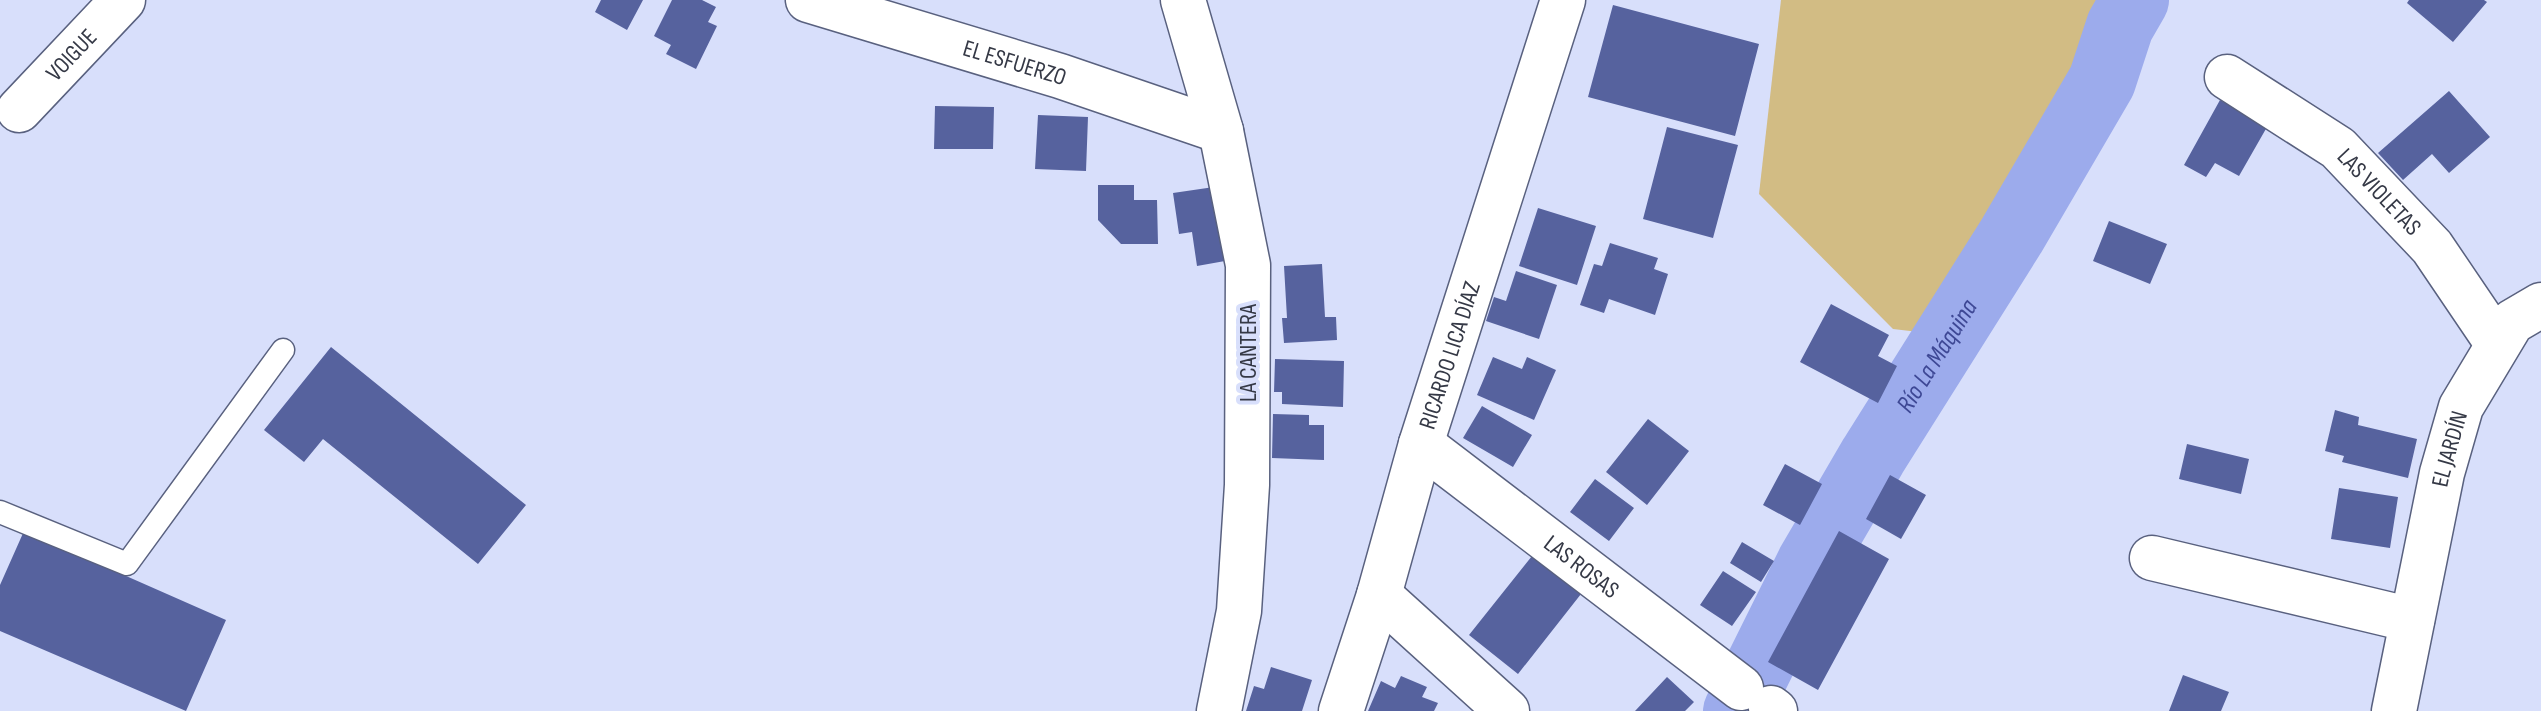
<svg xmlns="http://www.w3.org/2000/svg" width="2541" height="711" viewBox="0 0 2541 711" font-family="'Sofia Sans Condensed',sans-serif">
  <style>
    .green { fill: #d2bc84 }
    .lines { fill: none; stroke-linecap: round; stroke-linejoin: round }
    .river { stroke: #9cabec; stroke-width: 68 }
    .building { fill: #56629e }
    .service-casing { stroke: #59617f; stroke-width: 25 }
    .minor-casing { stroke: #59617f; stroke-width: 47 }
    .service { stroke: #fff; stroke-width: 22 }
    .minor { stroke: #fff; stroke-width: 44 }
    .labels { text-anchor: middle; stroke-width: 8; stroke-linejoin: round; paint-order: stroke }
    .street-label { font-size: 24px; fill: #353946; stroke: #d8dffb }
    .water-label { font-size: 26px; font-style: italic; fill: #3e4895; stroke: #d8dffb }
  </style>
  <rect width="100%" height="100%" fill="#d8dffb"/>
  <path class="green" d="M1781,0H2169L1979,339L1893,329L1759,194Z"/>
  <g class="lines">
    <path class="river" id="s1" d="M1737,711L1810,564L1873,456L2012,235L2102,81L2120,26L2135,0"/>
  </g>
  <path class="building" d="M601,0H643L627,30L595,12Z
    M672,0H702L716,7L708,22L717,26L696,69L666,54L671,45L654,36Z
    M2409,0H2484L2487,2L2453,42L2407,3Z
    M1613,5L1759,44L1735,136L1588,97Z
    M2449,91L2490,137L2449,173L2432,154L2403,180L2378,153Z
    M2220,100L2267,127L2239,176L2215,163L2206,177L2184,165Z
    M935,106L994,107L993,149H934Z
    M1038,115L1088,117L1086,171L1035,169Z
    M1667,127L1738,145L1713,238L1643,219Z
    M1098,185H1134V200H1157L1158,244H1121L1098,220Z
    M1214,187L1225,261L1197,266L1192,232L1179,234L1173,193Z
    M1538,208L1596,226L1577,285L1519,266Z
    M2109,221L2167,244L2150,284L2093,261Z
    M1610,243L1658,258L1654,269L1668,274L1655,315L1609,299L1604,313L1580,305L1594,264L1602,266Z
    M1322,264L1325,317H1336L1337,340L1284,343L1282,318H1287L1284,266Z
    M1516,271L1557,285L1539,339L1486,321L1494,297L1506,301Z
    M1831,304L1889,335L1878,356L1897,366L1878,403L1800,362Z
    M331,347L526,505L478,564L323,439L304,462L264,430Z
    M1493,357L1522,369L1527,357L1556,370L1534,420L1477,395Z
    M1275,359L1344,361L1343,407L1282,404V392H1274Z
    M1482,406L1532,435L1513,467L1463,438Z
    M2335,410L2359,417L2358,425L2417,439L2408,478L2342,462L2344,456L2325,451Z
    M1273,414L1309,415V425H1324V460L1272,458Z
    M1648,419L1689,451L1647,505L1606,472Z
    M2187,444L2249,459L2241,494L2179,479Z
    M1785,464L1822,484L1800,525L1763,505Z
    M1890,475L1926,495L1901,539L1866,519Z
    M1595,479L1634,508L1609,541L1570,512Z
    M2339,488L2398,497L2390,548L2331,539Z
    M24,531L226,620L186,711L0,631V585Z
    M1839,531L1889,559L1818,690L1768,662Z
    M1742,542L1774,561L1761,582L1730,563Z
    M1532,556L1581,594L1518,674L1469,635Z
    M1723,571L1756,592L1732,626L1700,605Z
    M1271,667L1312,680L1302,711H1246L1254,686L1264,689Z
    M2183,675L2229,692L2221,711H2169Z
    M1401,676L1427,687L1422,697L1438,703L1434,711H1368L1381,681L1395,688Z
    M1667,677L1694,702L1685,711H1635Z"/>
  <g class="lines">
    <defs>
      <path id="service" d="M0,512L127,564L283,350"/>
      <g id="minor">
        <path id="s2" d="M808,0L1060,76L1221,131"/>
        <path d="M1183,0L1221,131L1248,265L1247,485L1239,611L1219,711"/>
        <path id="s3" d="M2227,77L2338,148L2432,247L2497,343"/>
        <path id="s4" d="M19,110L123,0"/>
        <path id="s5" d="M1421,444L1741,688"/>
        <path d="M2152,558L2412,620"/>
        <path d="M1379,595L1507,711"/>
        <path d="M1771,708L1775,711"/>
        <path id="s6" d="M1341,711L1379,595L1421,444L1563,0"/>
        <path id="s7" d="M2394,711L2442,473L2461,407L2512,322L2541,305"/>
      </g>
    </defs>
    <use href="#service" class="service-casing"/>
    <use href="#minor" class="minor-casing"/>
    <use href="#service" class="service"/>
    <use href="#minor" class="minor"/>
  </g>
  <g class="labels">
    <g class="street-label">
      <text dy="8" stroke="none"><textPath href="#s4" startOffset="76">VOIGUE</textPath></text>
      <text dy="8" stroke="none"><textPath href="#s2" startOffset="216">EL ESFUERZO</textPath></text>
      <text dy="8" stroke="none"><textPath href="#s3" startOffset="192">LAS VIOLETAS</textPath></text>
      <text transform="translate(1248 353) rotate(-90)" y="8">LA CANTERA</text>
      <text dy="8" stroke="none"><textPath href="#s6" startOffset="372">RICARDO LICA DÍAZ</textPath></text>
      <text dy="8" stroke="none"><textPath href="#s7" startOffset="268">EL JARDÍN</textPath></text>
      <text dy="8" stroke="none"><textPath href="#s5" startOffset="202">LAS ROSAS</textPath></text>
    </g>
    <g class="water-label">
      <text dy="9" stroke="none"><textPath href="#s1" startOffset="408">Río La Máquina</textPath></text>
    </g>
  </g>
</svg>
